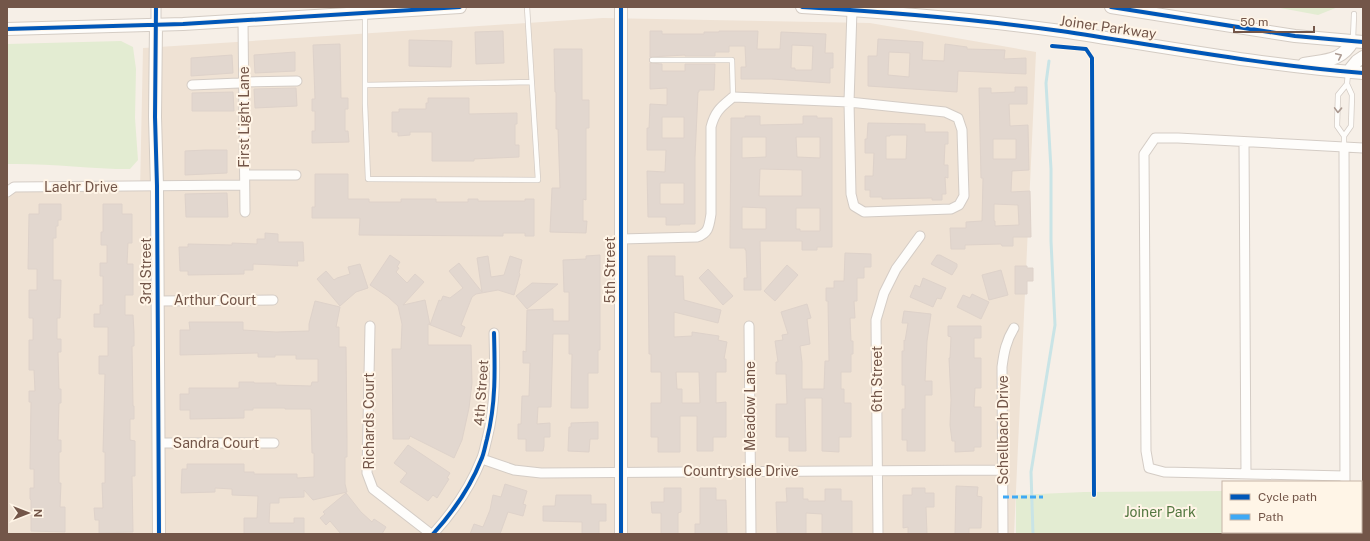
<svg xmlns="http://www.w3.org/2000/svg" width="1370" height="541" viewBox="0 0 1370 541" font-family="'Public Sans',sans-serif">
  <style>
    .residential { fill: #efe2d4 }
    .green { fill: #e3ecd2 }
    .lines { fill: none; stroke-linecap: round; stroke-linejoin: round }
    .stream { stroke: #c9e4e6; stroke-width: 3 }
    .building { fill: #e2d7cf; stroke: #ded2ca; fill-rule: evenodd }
    .lane-casing { stroke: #d4ccc5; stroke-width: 6 }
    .street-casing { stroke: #d4ccc5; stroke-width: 11 }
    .secondary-casing { stroke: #d4ccc4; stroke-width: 14 }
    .lane { stroke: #fefdfb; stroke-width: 4.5 }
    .street { stroke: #fefdfb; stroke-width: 9 }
    .secondary { stroke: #fefdfb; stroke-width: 12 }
    .quiet { stroke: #3fa9f5; stroke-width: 3; stroke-dasharray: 6 3; stroke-linecap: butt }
    .cycleway-casing { stroke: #fff5e7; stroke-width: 6 }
    .cycleway { stroke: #0057b8; stroke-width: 4 }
    .oneway { stroke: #ab9990 }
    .labels { text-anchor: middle; stroke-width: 4; stroke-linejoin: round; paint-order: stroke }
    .street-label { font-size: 14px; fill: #735649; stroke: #fff5e7 }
    .park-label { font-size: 14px; fill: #547841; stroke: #fff5e7 }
  </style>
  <rect width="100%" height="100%" fill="#f6efe7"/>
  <path class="residential" d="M603,18L870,23L1036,52L1014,534H7V186L140,191L143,48Z"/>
  <path class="green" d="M1275,7H1338L1318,15Z
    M121,41L133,47L136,69L135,118L138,160L130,169C89,169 48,163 7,164V44Z
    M1223,491V532H1303L1304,534H1016V495L1084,492Z"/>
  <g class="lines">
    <path class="stream" d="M1033,534L1031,472L1055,325L1051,241V169L1046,83L1049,61"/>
  </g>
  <path class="building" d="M503,31L504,63L476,64L475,32Z
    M650,31H662V34H704V32H719V31H758L757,49H780L781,32L826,34L825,53H833V68H830V83L772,79H741V67H746L745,46H729V52H715V56H685V55L650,57ZM792,45L813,46L812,70H795V68H791Z
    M878,39L923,42L922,60L944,61L945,44L967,47V49L1005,50L1004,59L1026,58V74L958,71L957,92L868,86V56H877ZM889,52L910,53L909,77L888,75Z
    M409,40L452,41L451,67L409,66Z
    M340,44L341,98H348V109H345V131H348L349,142L312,143V131H315V111H312V99H315L313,45Z
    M554,49H582V100H589V128H586V200L583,199V221H587L586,233L550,232L552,188H560L558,129H556V92H555Z
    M295,52V71L255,73L254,55Z
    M232,55L233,73L191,76V58Z
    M650,63L662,64V71H685V64H715L714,90H699V92H698L695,157V224H680V225H666V217H648L647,171L665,172L666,150H647V128H649L650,104L667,105V88L650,89ZM662,117H684V138H662ZM660,183H684V204H660Z
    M1015,87H1027V104H1009L1010,126L1028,125L1029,170L1012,171L1011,192L1030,191L1031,237H1013V246H1002L1001,244L965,245V249H951L950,228H966V222L982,221L983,178H981L979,88H991V93L1015,92ZM993,139H1016V159H993ZM994,204L1018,205L1019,225L995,226V221H994Z
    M296,88L297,106L255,108L254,89Z
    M233,92L234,111H192V93Z
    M428,98H469V114L517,113V124H515V145H519V157L474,159V161H432V132H410V135L398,136V132H392V112H399V109H426V103H428Z
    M745,116H760V125L803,124V116H817V118H832V247H817V250H802V241H760L761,290H744V278H747L746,250H745V248H730L731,118H745ZM742,137H766V157L742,158ZM796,137H820V158L797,157ZM760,169L802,170V196H759ZM742,207L766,208V229H742ZM796,208H820V231H800V229H796Z
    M868,123L925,124V132H948V144H945L944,165H948V178L945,177L946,194H942V200H932V198L882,199V197H870V190H865V176H873L874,153H865V139H867ZM890,135H907L906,159H886V136H890Z
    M206,150H227V173L185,175V151Z
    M315,174H348V199H369V202H401V199H436V202H468V199H478V201H525V199H534V236H525V233H503V236L359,235L360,218H312V207H315Z
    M227,193L228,217H186L185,194Z
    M39,204H61V220H58V226H56V238H53V280H61L60,318H57V339H61V352H58L59,389H61V403H59L58,440H61V452H59V483H61L60,507H65V532L31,531V500L30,499V488H34V469H30L31,402H29V391H35L34,370H29V340H33V318H29V290H37V269H28L29,214H39Z
    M103,204H122V214H132V243H128L127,264H133V295H125V315H133L134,333V346H132L133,406H134V419H130V440L135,441V476H132L133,532L99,533V520H95L94,508H103L102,483H105V452H103L105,374H99V356H108V327H94V314H100V305H103V276H100V263H107V245H101V232H103Z
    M265,233L278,234V242H303L304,261H297L298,266L253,264V270H244V274L188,275V271H180L179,247H188V244L232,245V243L257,244V239H265Z
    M845,253L871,254V267H864V278H857V301H854L855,318H850L851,341H853V354H851V372H841V389H844V403H851V437H839V452L822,451V398H805L806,451H789V437H776V404H787L786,374H776V362H778L775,341L783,340L782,335L788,334L781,312L807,304L811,318L807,319L810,344L800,346L802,362V389H824L825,361H829L828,301H826V288H834V281H844Z
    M390,255L400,262L397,267L399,268L396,272L407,283L415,274L424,282L403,305L425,300L430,325L439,300L441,301L443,296L450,298L463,288L449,271L459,263L482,292L477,258L488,256L491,277L504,275L510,256L522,260L519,273L520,274L514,295L498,290L476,294L472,297L461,325L465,327L461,337L428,324V345H471L472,383L469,408L462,440L454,458L410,436L409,439H393L392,349H401L402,324L398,306L388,297L370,285Z
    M600,255V350H598V373H588V408H571L572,354H569V334H553L551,407H538L537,424L550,423V437H544V446L543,451H526V439H518V424H521L522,396H529L530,363H523V351L526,352L527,310L553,309V321H569V292H564L563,260L586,259V256Z
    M937,255H940L957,264V267L952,275L931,264Z
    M648,256H675V276H683L684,300L721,310L718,323L674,312V337L692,336V332L719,336L718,340L727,342L724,359H726V372H716V403L726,402V437H713V451H697V416H680V452H658V437H651V403H661V372H651V354H649ZM676,372H699L700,403H682V389H677Z
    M360,264L368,288L356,292L340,306L317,279L326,271L334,280L337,278L350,274L348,267Z
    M787,265L798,275L775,301L764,291Z
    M1015,266H1027V268H1033V281H1027V294H1015Z
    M708,269L733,296L723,305L699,278Z
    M1001,270L1008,295L989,300L982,275Z
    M923,278L946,288L941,299L937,298L933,307L910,297L915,285L920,287Z
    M532,283L558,284L527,309L516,296Z
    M972,294L989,302L981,319L957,307L963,295L970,298Z
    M315,301L340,307L336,327H339V347H346L347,438V457H345V484L347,492L313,500L304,490V497L279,498V503H270L269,523H294V518H304V534H244V518H257L258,496L232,495V489L215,488V492L181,493L182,469H187V464H244V472H254V474H297V478L314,477V453H312L311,409H285V408H253V410H244V418L190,419V410H180V394H189V388H239V382H254V383H276V385L311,386L312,382H318V359H296V355H275V357H258V353L180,355V330H190L189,322H243V330L276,332L309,331V324Z
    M904,311L931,314L927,341L925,381H932V395H925V451H907V440H902V409H905V385H902V351H904V340L905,341L908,323H902Z
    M948,326H981V338H974V358H981V388H975L974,407H981V447H974V451L955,452V441H952L950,425L951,400L949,358H950L951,337L948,336Z
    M598,422V439H590L589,452L568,451L569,427H571V423Z
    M408,445L450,473L447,478L449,479L437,498L433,495L428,501L400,482L407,473L394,463Z
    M505,484L527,491L523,504L526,505L523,516L508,512L500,534H470L474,524L483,527L490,510L493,495L501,497Z
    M956,486L978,487L977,496L982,497L981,528H969V534H955Z
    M664,488H681V512L678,513V534H661V513H652L651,502H664Z
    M700,488H716V500H726L727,534H695V524H700Z
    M786,488H803V499H808V501H825V489H841V501H852V534H822V514L806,513V534L777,533L776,502H787Z
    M912,488H925V493H934V507H926L927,534H908V527L903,528V495H912Z
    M346,493L361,512L372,522L374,519L386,527L382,534H341L330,521L326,525L320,518L325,514L323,512Z
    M556,495H591V504H606V521H599V534H582V522L543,521V506H555Z"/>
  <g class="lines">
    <defs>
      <path id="lane" d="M365,13V104L368,179L538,180L527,7
        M1353,39L1354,14
        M652,60H732L733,97
        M365,85L532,82
        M1344,136L1337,126L1338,95L1347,84L1348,73
        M1344,147V136L1351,126L1352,95L1347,84"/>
      <path id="street" d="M243,21L245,212
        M156,25V7
        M192,85L239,83L245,82L297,81
        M1244,142L1246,474
        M1344,147L1345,481
        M245,175H296
        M7,192L14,187L244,185
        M621,239L697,237C709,233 709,226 711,214V127C715,111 721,107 733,97L849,102L945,112L958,118L962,130L964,196L959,205L951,209L864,212L854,206L851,194L849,102L852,10
        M157,301L273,300
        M370,326L367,473L373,489L431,534
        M749,326L751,534
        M158,443H274
        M482,459L514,470L541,473L1003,470
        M1345,476L1164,472L1149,468L1146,451L1144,154L1155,138H1178L1363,148
        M1345,532V534
        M433,534C453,512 470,488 481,460C484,454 485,446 487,439C496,404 495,369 494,333
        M878,534L876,320L884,293L896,269L920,236
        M1003,534L1002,367C1004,352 1006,341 1014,328"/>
      <path id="secondary" d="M621,7V534
        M802,7C888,12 975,19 1061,31C1161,46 1261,65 1363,73
        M1111,7L1295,36L1363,42
        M156,25L155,117L157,186L159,534
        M7,29L183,24L460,7
        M1304,64C1325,60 1341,62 1353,41
        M1348,72L1357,61L1363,57"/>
    </defs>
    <use href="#lane" class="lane-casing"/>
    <use href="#street" class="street-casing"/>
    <use href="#secondary" class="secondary-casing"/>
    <use href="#lane" class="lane"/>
    <use href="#street" class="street"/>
    <use href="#secondary" class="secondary"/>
    <path class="quiet" d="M1003,497H1043"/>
    <defs>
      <path id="cycleway" d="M156,7L155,117L157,186L159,534
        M621,7V534
        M802,7C888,12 975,19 1061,31C1161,46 1261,65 1363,73
        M1111,7L1295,36L1363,42
        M7,29L183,24L460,7
        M1052,46L1086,49L1092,58L1094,495
        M433,534C453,512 470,488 481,460C484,454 485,446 487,439C496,404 495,369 494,333"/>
    </defs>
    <use href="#cycleway" class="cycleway-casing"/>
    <use href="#cycleway" class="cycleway"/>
  </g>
  <defs><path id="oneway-chevron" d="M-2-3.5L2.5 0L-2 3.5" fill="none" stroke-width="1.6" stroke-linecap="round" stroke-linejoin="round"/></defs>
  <g class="oneway">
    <use href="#oneway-chevron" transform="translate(1339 56) rotate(-25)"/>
    <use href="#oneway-chevron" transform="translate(1338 110) rotate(92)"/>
  </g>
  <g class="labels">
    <g class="street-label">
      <text transform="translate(1108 27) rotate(8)" y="5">Joiner Parkway</text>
      <text transform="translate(244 117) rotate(-90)" y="5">First Light Lane</text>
      <text x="81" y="192">Laehr Drive</text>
      <text transform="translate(610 270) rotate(-90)" y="5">5th Street</text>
      <text transform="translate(146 271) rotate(-90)" y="5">3rd Street</text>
      <text x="215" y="305">Arthur Court</text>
      <text transform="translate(877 379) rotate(-90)" y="5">6th Street</text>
      <text transform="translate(481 393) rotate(-86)" y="5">4th Street</text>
      <text transform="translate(750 406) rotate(-90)" y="5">Meadow Lane</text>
      <text transform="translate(369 421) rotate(-90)" y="5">Richards Court</text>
      <text transform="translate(1003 430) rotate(-90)" y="5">Schellbach Drive</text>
      <text x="216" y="448">Sandra Court</text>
      <text x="741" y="476">Countryside Drive</text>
    </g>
    <g class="park-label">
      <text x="1160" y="517">Joiner Park</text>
    </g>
  </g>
  <rect width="1370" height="541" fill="none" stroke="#735649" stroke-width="16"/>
  <rect x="1222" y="481" width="140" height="52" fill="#fff5e7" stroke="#c7b5a8"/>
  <rect x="1230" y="494" width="20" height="6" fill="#0057b8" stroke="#c7b5a8"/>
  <text x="1258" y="501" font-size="12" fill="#735649">Cycle path</text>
  <rect x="1230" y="514" width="20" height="6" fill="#3fa9f5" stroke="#c7b5a8"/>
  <text x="1258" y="521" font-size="12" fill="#735649">Path</text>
  <g transform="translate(28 513) rotate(90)" stroke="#fff5e7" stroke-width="3" paint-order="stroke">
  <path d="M0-3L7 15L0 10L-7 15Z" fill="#735649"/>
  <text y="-6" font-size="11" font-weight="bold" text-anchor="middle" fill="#735649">N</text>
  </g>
  <path d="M1234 26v6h80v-6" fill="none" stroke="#735649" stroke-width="2"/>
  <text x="1240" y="26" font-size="12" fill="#735649" stroke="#fff5e7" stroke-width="3" paint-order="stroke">50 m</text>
</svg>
